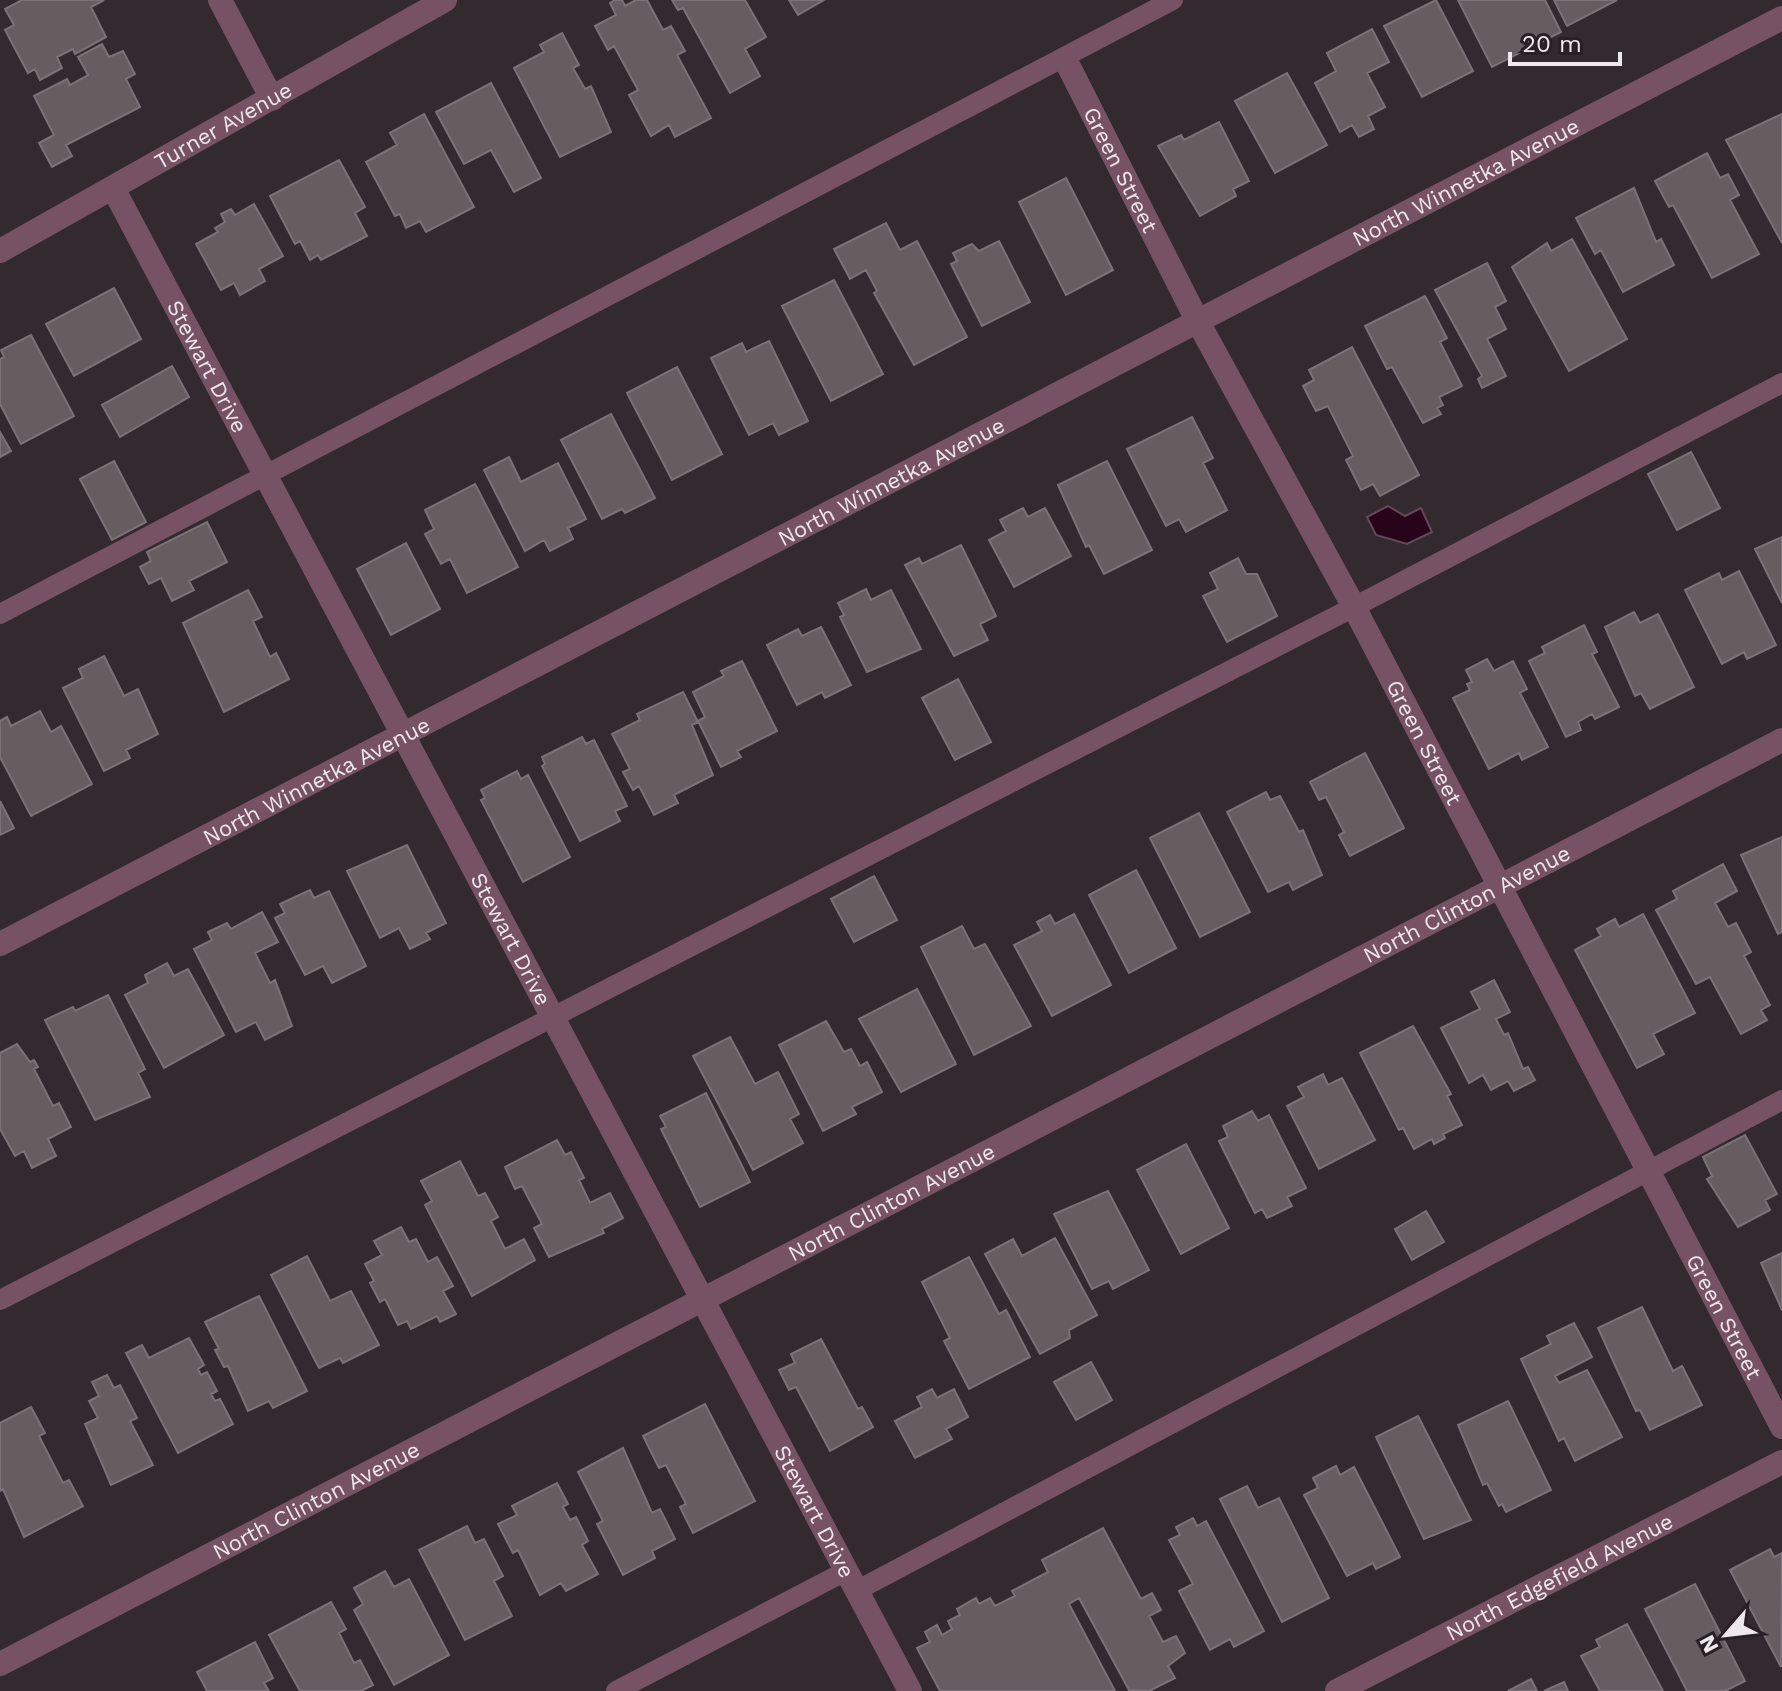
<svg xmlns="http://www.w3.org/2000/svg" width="1782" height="1691" viewBox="0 0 1782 1691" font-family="'Work Sans',sans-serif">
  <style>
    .water { fill: #28041a; stroke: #634859; stroke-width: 2 }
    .building { fill: #665d61; stroke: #7a7276; stroke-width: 2 }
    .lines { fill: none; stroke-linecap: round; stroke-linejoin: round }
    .lane { stroke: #775164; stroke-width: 20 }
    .street { stroke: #775164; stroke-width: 24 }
    .labels { text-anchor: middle; stroke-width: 7; stroke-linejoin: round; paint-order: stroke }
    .street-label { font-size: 22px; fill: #ede8eb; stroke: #282024 }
  </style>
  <rect width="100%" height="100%" fill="#322a2e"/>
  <path class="water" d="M1388,506L1405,516L1421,508L1432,532L1407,544L1376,535L1367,517Z"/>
  <path class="building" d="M22,0H104L91,7L106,37L75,54L73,49L57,57L62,68L40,80L35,69L28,73L5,30L14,25L5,9Z
    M615,0H622L625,6L636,0H647L663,30L671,26L685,51L677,55L711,118L675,137L669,125L651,136L629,95L638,90L614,46L608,50L595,26L616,15L610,3Z
    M672,0H745L766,37L745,49L760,76L730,93L683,8L678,10Z
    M789,0H824L798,15Z
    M1436,0L1473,71L1422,97L1384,26Z
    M1458,0H1545L1561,32L1492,67Z
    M1554,0H1617L1567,26Z
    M1372,29L1389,62L1367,73L1385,107L1368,116L1374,129L1359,137L1352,125L1340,132L1315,83L1336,71L1327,53Z
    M562,33L579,65L573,68L585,89L591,86L611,132L560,157L514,68L544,52L540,45Z
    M102,44L109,57L123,51L135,74L126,79L140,107L66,145L72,156L52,167L39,143L54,135L34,96L67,79L70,85L88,75L78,57Z
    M1287,73L1327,145L1275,173L1235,101Z
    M491,83L541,178L514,192L491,150L464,164L436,112Z
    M424,114L474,207L426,232L420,221L406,228L400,214L395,216L366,162L397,145L390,133Z
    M1782,114V243L1726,140Z
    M1219,122L1249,181L1233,189L1236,196L1200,216L1158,146L1181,135L1184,140Z
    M1707,153L1720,178L1728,174L1739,195L1730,200L1759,254L1712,278L1673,205L1669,207L1655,181Z
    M339,160L365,207L355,213L367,236L321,260L318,255L310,260L300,241L295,244L270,196Z
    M1066,178L1113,270L1066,295L1019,202Z
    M1634,188L1656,242L1661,239L1674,265L1623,292L1601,250L1595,254L1576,218Z
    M254,204L283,256L259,269L265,281L240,295L234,283L221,290L196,244L218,232L215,228L225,222L221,214L231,209L235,215Z
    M886,223L900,250L917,241L967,337L914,365L874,293L877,291L866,270L850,279L834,249Z
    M1572,239L1627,339L1569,371L1512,267L1547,243L1551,251Z
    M999,241L1030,302L982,326L951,264L957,261L953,253L972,244L979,251Z
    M1487,263L1506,301L1495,307L1506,329L1487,339L1506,376L1482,388L1478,379L1482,376L1435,290Z
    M834,280L883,374L831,401L782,306Z
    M114,288L141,339L74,376L46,324Z
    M1425,296L1447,338L1440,342L1462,386L1439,397L1443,405L1437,408L1441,414L1423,423L1392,367L1387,369L1365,326Z
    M31,335L74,416L21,444L0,404V359L4,357L1,350Z
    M769,341L808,421L779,435L773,423L749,435L711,358L742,343L746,352Z
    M1352,347L1419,475L1380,496L1373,484L1361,490L1346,460L1353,456L1328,406L1316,411L1303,386L1314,380L1309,370Z
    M172,366L189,397L120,437L102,405Z
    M677,367L722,454L672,480L627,393Z
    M611,414L655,498L625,513L622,509L602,519L561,440Z
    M1192,417L1213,458L1203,463L1227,510L1186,532L1179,519L1166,526L1127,449Z
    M0,432L11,451L0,457Z
    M1691,452L1720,508L1677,530L1648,474Z
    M509,457L521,482L558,463L586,519L568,528L573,539L550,551L544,540L525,551L484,470Z
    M114,461L146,522L112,540L80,479Z
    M1107,461L1152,550L1104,574L1089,545L1086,547L1058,485Z
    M475,484L518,567L467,593L450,559L441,564L425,534L434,529L425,510Z
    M1023,508L1028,517L1045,508L1071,556L1014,587L989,540L1006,531L1000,520Z
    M207,522L227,562L189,581L194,590L172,601L161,578L149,584L140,567L151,561L147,552Z
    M1782,537V603L1755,549Z
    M406,543L440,609L391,635L357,569Z
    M961,545L996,616L980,624L988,640L954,656L905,565L919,558L922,564Z
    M1238,558L1246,574H1257L1277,616L1227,642L1203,596L1218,589L1210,573Z
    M1739,571L1776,645L1747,659L1744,652L1722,664L1685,590L1719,573L1722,580Z
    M866,589L871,600L891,590L921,649L867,672L840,617L844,615L838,603Z
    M248,590L262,617L253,621L270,657L276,653L289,679L224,712L183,623Z
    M1634,612L1640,623L1658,614L1694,687L1650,709L1641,693L1635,696L1605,627Z
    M1584,625L1597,652L1592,654L1619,707L1595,719L1592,714L1578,722L1581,730L1566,737L1529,661L1545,653L1542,647Z
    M821,627L851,685L825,698L822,692L797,705L767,645L798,629L802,636Z
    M104,656L124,696L138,689L158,734L126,750L130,758L104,771L63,688L83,678L79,669Z
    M1487,659L1494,671L1513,661L1527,689L1520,693L1548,747L1522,760L1519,753L1489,769L1453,698L1470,690L1467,684L1472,682L1466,670Z
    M742,661L777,731L737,751L741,757L721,767L698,721L705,717L693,692L724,676L721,671Z
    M958,679L991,742L955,760L922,698Z
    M683,692L698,722L692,725L713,775L674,795L678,803L654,815L639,786L633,790L623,772L630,769L612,734L640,720L637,714Z
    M40,711L51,732L61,726L92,784L31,816L0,757V721L7,717L11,726Z
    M582,737L586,744L594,740L627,806L615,811L620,821L580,841L542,766L545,764L542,757Z
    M1365,753L1404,828L1350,856L1339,835L1344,832L1326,797L1319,800L1310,782Z
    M517,771L521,779L528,775L570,857L523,882L481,800L485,798L481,790Z
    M1266,792L1270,800L1280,796L1299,832L1303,830L1322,875L1293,890L1289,882L1268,892L1227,812Z
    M0,801L14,828L0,835Z
    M1199,813L1250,912L1200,937L1150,838Z
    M1782,837V932L1778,934L1741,855Z
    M407,845L446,923L426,933L430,939L410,949L399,928L380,938L347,871Z
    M1723,864L1737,891L1715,903L1728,927L1736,923L1751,952L1744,956L1770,1005L1761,1010L1767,1020L1741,1034L1710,977L1696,984L1656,910L1677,899L1673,891Z
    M1136,870L1176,948L1129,973L1089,895Z
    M874,876L897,920L854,942L831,899Z
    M310,890L314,898L329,891L366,966L332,983L323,966L305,975L275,918L285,913L280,904Z
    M262,912L278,942L255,953L270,983L275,980L292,1026L265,1040L256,1022L236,1032L194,949L212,940L208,932L227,923L231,929Z
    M1074,914L1111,985L1052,1016L1014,945L1042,931L1037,922L1050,915L1055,924Z
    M1643,914L1695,1013L1653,1034L1664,1054L1637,1068L1575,950L1601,936L1597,929L1615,919L1619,927Z
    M962,926L974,949L985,944L1031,1026L974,1055L921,947Z
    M167,963L174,976L188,969L224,1035L164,1068L125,995L148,983L145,975Z
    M1494,980L1510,1012L1496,1019L1504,1035L1508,1033L1523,1069L1528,1067L1535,1080L1514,1091L1508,1081L1491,1090L1483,1075L1469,1083L1441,1028L1480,1009L1471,992Z
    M917,989L956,1064L901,1092L859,1019Z
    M108,995L145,1069L138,1073L150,1097L95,1120L45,1020L73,1007L75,1011Z
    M826,1021L844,1052L851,1049L860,1066L867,1062L882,1092L852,1107L856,1114L823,1131L779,1045Z
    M1413,1026L1451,1094L1447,1096L1462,1125L1443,1134L1445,1138L1434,1144L1432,1139L1414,1149L1403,1128L1399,1130L1360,1053Z
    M730,1037L755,1084L778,1072L799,1114L790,1119L803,1143L753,1170L693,1056Z
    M17,1044L30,1062L34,1060L38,1067L34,1069L53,1106L59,1103L71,1127L48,1139L56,1156L32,1168L24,1151L15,1156L0,1129V1053Z
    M1323,1074L1328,1085L1342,1078L1375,1140L1319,1169L1287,1106L1304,1097L1298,1087Z
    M706,1093L750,1182L700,1207L661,1129L666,1127L660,1116Z
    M1252,1111L1258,1121L1269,1115L1306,1188L1287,1197L1292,1206L1267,1218L1262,1209L1255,1213L1219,1141L1228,1137L1223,1126Z
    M1745,1135L1777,1194L1765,1200L1770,1210L1738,1227L1707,1179L1712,1176L1703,1157Z
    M557,1140L565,1155L571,1152L584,1178L579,1180L590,1203L610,1193L623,1218L602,1229L604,1233L549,1257L534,1228L542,1224L522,1186L515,1189L505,1167Z
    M1186,1144L1229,1228L1181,1254L1137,1170Z
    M460,1161L478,1196L485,1193L498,1217L491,1221L505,1249L524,1239L535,1260L472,1296L425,1205L432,1201L421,1181Z
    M1108,1191L1149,1270L1113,1289L1109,1281L1092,1289L1054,1214Z
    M1426,1211L1444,1242L1412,1260L1395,1229Z
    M401,1227L409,1242L416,1239L428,1262L437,1257L453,1286L443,1291L456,1314L440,1322L437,1316L411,1329L407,1321L398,1325L385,1299L380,1302L370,1283L374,1281L365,1264L382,1255L374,1241Z
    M1055,1238L1097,1315L1069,1330L1070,1338L1040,1354L985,1254L1013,1239L1022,1256Z
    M1782,1253V1310L1761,1263Z
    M307,1256L330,1301L351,1291L379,1345L343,1363L340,1358L319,1368L271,1275Z
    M969,1257L999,1314L1006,1310L1030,1357L969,1389L944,1341L950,1338L922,1282Z
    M259,1296L307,1391L273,1408L269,1401L248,1411L228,1366L224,1367L215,1350L219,1349L205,1322Z
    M1642,1307L1673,1371L1682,1366L1702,1405L1650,1430L1640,1410L1636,1411L1598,1328Z
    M1574,1323L1592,1357L1555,1376L1559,1383L1587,1370L1622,1437L1575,1461L1564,1438L1559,1441L1521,1359L1551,1344L1547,1336Z
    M189,1338L204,1365L198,1369L201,1375L207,1372L217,1391L211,1394L215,1401L220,1399L233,1424L178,1453L126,1353L142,1345L149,1358Z
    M821,1339L858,1409L862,1407L873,1427L830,1451L796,1387L789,1390L779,1370L795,1363L791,1354Z
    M1091,1362L1112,1400L1076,1420L1054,1382Z
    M107,1375L114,1388L120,1385L137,1418L130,1421L153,1465L111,1485L85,1424L98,1418L89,1401L99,1396L92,1382Z
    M932,1389L937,1398L954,1389L968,1417L946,1429L952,1439L915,1458L895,1421L922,1407L917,1397Z
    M1508,1401L1551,1490L1506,1512L1502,1504L1499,1506L1487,1483L1483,1485L1458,1425Z
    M705,1404L755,1501L693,1533L680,1507L686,1504L666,1465L659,1468L643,1436Z
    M31,1407L45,1433L39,1436L63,1483L69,1480L83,1506L24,1537L3,1489L0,1491V1423Z
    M1418,1416L1471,1520L1424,1539L1376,1437Z
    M623,1448L652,1513L660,1509L675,1539L652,1551L655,1558L623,1575L597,1524L603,1521L578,1472Z
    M1336,1466L1340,1475L1354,1467L1400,1557L1376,1569L1373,1563L1347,1576L1304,1495L1318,1488L1313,1478Z
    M557,1483L568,1504L563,1507L570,1520L576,1517L588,1541L582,1545L598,1574L566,1591L561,1583L540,1595L518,1550L513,1553L498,1524L517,1515L512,1506Z
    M1247,1486L1258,1508L1279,1498L1329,1598L1282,1622L1220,1499Z
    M1193,1518L1197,1526L1206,1521L1264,1631L1234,1647L1230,1639L1210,1650L1179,1591L1193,1584L1169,1540L1180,1535L1176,1527Z
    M467,1526L475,1543L484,1539L503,1576L494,1581L512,1616L465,1640L419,1550Z
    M1103,1528L1141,1599L1152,1593L1161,1610L1149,1616L1163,1642L1176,1636L1185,1653L1168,1666L1175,1678L1149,1691L1129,1690L1079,1598L1069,1604L1115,1691H940L917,1648L930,1642L925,1632L937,1625L942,1635L952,1629L948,1621L960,1615L957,1609L976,1598L979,1604L990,1598L995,1606L1015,1596L1012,1591L1048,1572L1042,1560Z
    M1770,1549L1774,1557L1782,1553L1781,1667L1730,1570Z
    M385,1571L394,1587L409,1579L449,1655L394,1685L354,1610L363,1604L354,1588Z
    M1695,1584L1745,1681L1725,1691H1687L1645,1609Z
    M331,1602L346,1629L339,1633L354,1663L360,1660L373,1685L361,1691H300L269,1635Z
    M1627,1624L1663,1691H1600L1581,1656L1600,1647L1596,1640Z
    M255,1642L273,1678L264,1683L269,1691H207L197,1672Z
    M1531,1679L1537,1691H1508Z
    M1564,1682L1568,1691H1544Z"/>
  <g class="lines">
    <path class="lane" d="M0,614L1173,0
      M0,1300L1354,607L1782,383
      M856,1591L1782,1100
      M616,1691L846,1571"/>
    <g class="street">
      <path d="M220,0L272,99"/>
      <path id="s1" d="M1065,59L1197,320L1354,607L1782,1427"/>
      <path id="s2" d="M113,188L910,1691"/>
      <path id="s3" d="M0,251L445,0"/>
      <path id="s4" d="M0,944C595,638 1187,325 1782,18"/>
      <path id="s5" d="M0,1664L1782,740"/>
      <path id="s6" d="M1337,1691L1782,1462"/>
    </g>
  </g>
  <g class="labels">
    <g class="street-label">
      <text dy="8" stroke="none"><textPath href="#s3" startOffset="256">Turner Avenue</textPath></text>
      <text dy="8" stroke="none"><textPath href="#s1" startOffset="124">Green Street</textPath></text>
      <text dy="8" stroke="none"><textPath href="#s4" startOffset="1652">North Winnetka Avenue</textPath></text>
      <text dy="8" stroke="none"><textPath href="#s2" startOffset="202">Stewart Drive</textPath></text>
      <text dy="8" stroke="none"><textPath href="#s4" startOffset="1004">North Winnetka Avenue</textPath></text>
      <text dy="8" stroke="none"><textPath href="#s1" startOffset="772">Green Street</textPath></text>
      <text dy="8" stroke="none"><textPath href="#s4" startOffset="356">North Winnetka Avenue</textPath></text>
      <text dy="8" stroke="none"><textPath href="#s5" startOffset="1652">North Clinton Avenue</textPath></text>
      <text dy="8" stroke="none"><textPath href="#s2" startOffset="850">Stewart Drive</textPath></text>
      <text dy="8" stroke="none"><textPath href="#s5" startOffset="1004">North Clinton Avenue</textPath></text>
      <text dy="8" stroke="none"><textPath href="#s1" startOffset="1420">Green Street</textPath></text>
      <text dy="8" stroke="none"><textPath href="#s5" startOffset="356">North Clinton Avenue</textPath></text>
      <text dy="8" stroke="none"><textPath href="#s2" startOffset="1498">Stewart Drive</textPath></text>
      <text dy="8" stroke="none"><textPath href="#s6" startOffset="250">North Edgefield Avenue</textPath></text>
    </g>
  </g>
  <g transform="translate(1726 1635) rotate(242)" stroke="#282024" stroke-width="6" paint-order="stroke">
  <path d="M0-6L14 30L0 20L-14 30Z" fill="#ede8eb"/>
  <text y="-12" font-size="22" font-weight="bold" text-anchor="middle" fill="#ede8eb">N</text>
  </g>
  <path d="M1510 52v12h110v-12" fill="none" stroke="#ede8eb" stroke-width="4"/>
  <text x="1522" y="52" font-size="24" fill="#ede8eb" stroke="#282024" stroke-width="6" paint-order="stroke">20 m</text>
</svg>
